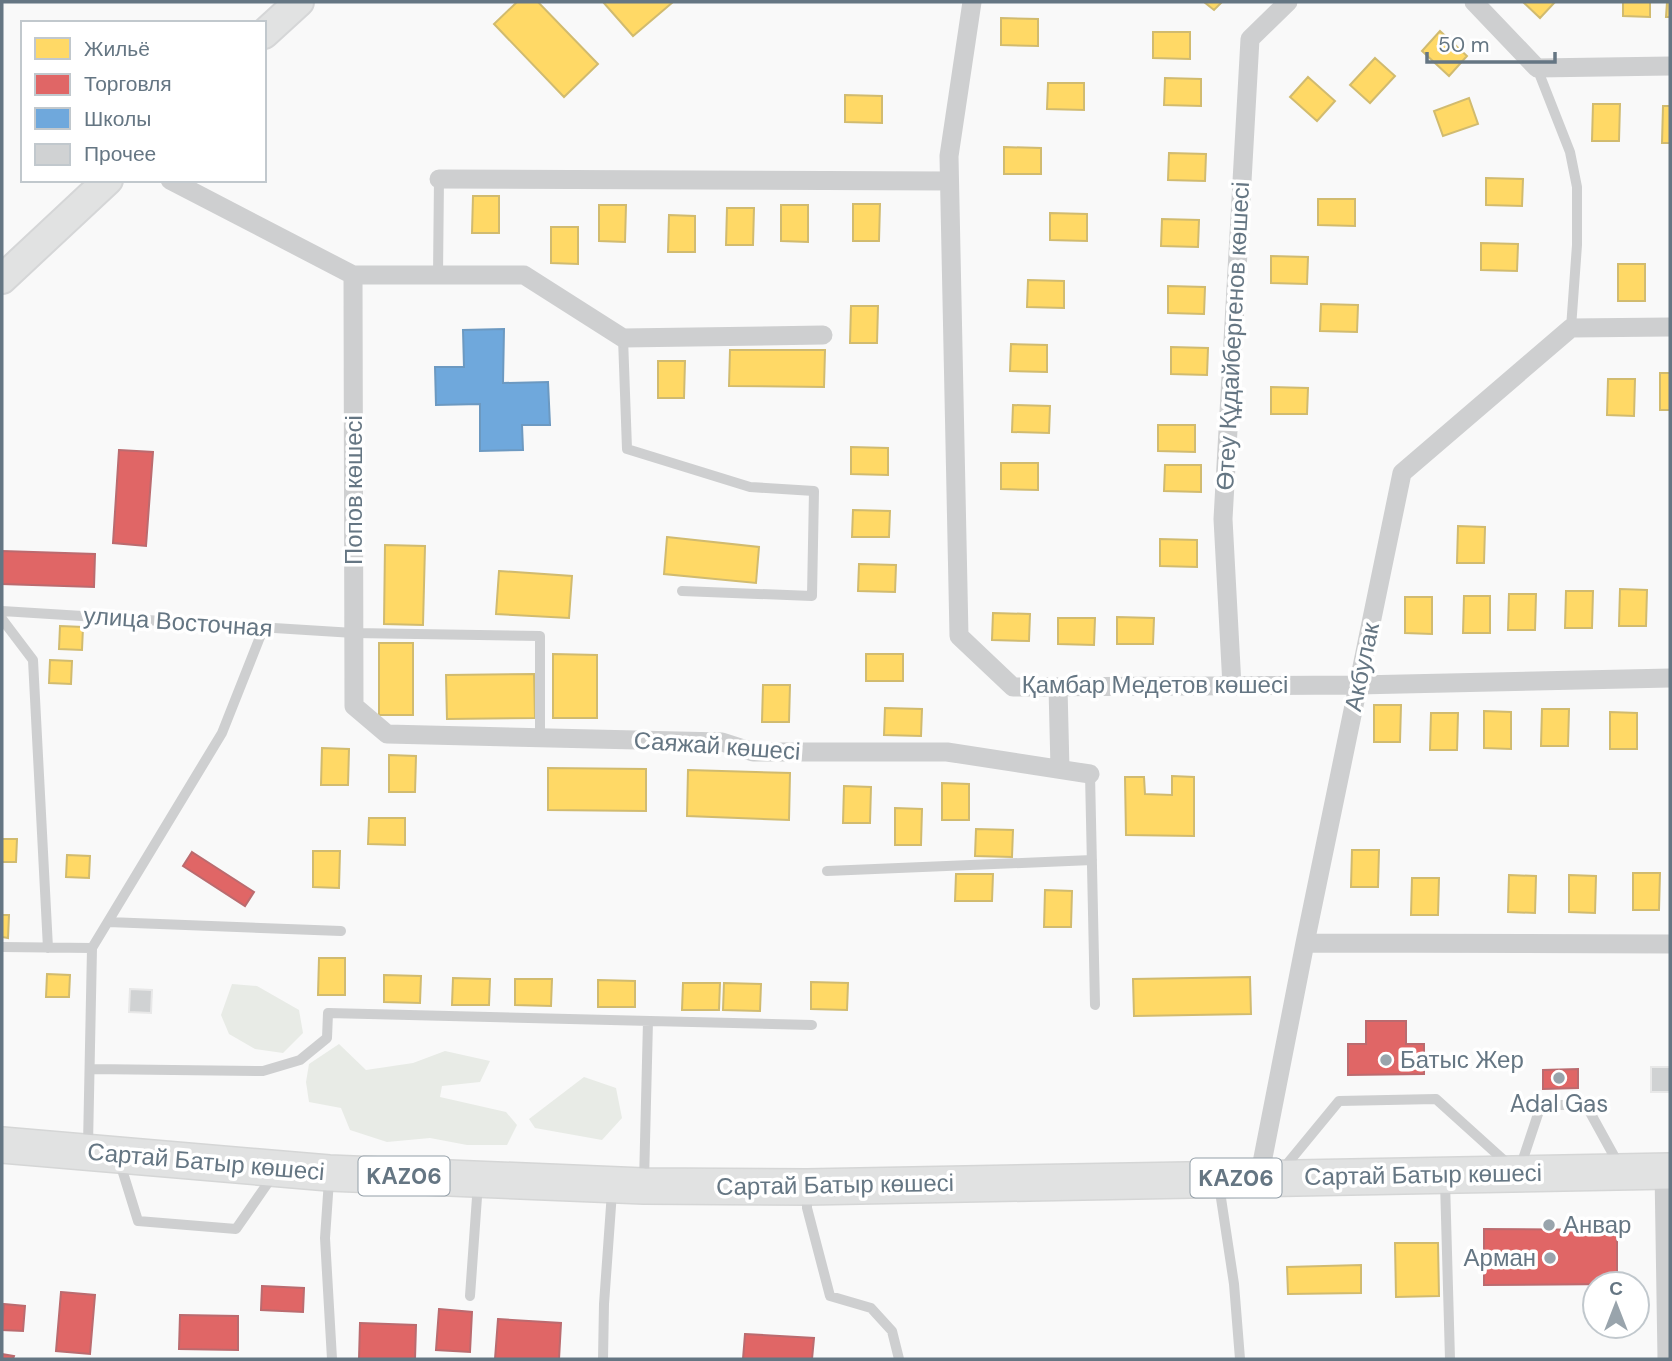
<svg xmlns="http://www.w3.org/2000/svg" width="1672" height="1361" viewBox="0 0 1672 1361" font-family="'DM Sans',sans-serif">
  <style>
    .green { fill: #e8ebe6 }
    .homes { fill: #ffd966; stroke: #d1bb6f; stroke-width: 2 }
    .shops { fill: #e06666; stroke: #bb6b6f; stroke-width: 2 }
    .schools { fill: #6fa8dc; stroke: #6c99c1; stroke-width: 2 }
    .building { fill: #d0d2d3; stroke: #e8e8e8; stroke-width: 2 }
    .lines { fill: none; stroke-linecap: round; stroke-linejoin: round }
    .secondary-casing { stroke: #d5d6d7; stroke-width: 32 }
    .highway-casing { stroke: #d5d6d6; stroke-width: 38 }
    .lane { stroke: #cecfd0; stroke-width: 10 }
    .street { stroke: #cecfd0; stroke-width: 19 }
    .secondary { stroke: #e1e2e2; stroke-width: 28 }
    .highway { stroke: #e1e2e2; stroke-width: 35 }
    .poi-dot { fill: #99a4ac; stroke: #fff; stroke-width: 2.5 }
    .labels { text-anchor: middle; stroke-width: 7; stroke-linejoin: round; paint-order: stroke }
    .shield { fill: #fff; stroke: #939fa8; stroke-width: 2 }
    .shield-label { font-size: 23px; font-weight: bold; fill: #657683 }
    .street-label { font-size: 24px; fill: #657683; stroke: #fff }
    .poi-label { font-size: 24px; fill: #657683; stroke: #fff; text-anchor: start }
  </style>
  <rect width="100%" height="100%" fill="#f9f9f9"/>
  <path class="green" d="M232,984L257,986L299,1010L303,1033L283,1053L255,1049L229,1034L221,1015Z
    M339,1044L366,1070L413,1063L445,1051L490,1061L480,1082L442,1086L440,1097L506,1112L517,1125L507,1145H467L430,1138L387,1142L350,1130L341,1108L309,1102L306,1082L309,1064Z
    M584,1077L616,1088L622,1118L602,1140L535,1128L529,1119Z"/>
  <path class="homes" d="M517,2H538L598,64L564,97L494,24Z
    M603,2H673L633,36Z
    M1204,2H1222L1214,10Z
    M1523,2H1555L1540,18Z
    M1623,2H1650V17L1623,16Z
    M1667,2H1670V17H1666Z
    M1001,18L1038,19V46L1001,45Z
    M1440,31L1467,56L1449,76L1422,51Z
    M1153,32H1190V59L1153,58Z
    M1375,58L1395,76L1370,103L1350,85Z
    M1308,77L1335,101L1317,121L1290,97Z
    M1165,78L1201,79V106L1164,105Z
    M1048,83H1084V110L1047,109Z
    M845,95L882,96V123L845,122Z
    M1469,98L1478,124L1443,136L1434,111Z
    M1593,104H1620L1619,141H1592Z
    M1663,106H1670V143H1662Z
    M1004,147L1041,148V174H1004Z
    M1169,153L1206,154L1205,181L1168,180Z
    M1486,178L1523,179L1522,206L1486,205Z
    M473,196H499V233H472Z
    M1318,199H1355V226L1318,225Z
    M853,204H880L879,241H853Z
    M599,205H626L625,242L599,241Z
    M781,205H808V242L781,241Z
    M727,208H754L753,245H726Z
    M1050,213L1087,214V241L1050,240Z
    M669,215L695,216V252H668Z
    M1162,219L1199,220L1198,247L1161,246Z
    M551,227H578V264L551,263Z
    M1481,243L1518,244L1517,271L1481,270Z
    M1271,256L1308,257L1307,284L1271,283Z
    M1618,264H1645V301H1618Z
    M1028,280L1064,281V308L1027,307Z
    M1168,286L1205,287L1204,314L1168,313Z
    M1321,304L1358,305L1357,332L1320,331Z
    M851,306H878L877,343H850Z
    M1011,344L1047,345V372L1010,371Z
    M1171,347L1208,348L1207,375L1171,374Z
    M730,350H825L824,387L729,386Z
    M658,361H685L684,398H658Z
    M1660,373H1670V410H1660Z
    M1608,379H1635L1634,416L1607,415Z
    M1271,387L1308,388L1307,414H1271Z
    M1013,405L1050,406L1049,433L1012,432Z
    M1158,425H1195V452L1158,451Z
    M851,447L888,448V475L851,474Z
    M1001,463H1038V490L1001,489Z
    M1165,465H1201V492L1164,491Z
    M853,510L890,511L889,537H852Z
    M1458,526L1485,527L1484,563H1457Z
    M667,537L759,547L756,583L664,574Z
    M1160,539L1197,540V567L1160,566Z
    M385,545L425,546L423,625L384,624Z
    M859,564L896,565L895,592L858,591Z
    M499,571L572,576L569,618L496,614Z
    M1620,589L1647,590L1646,626H1619Z
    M1566,591H1593L1592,628H1565Z
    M1509,594H1536L1535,630H1508Z
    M1464,596H1490V633H1463Z
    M1405,597H1432V634L1405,633Z
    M993,613L1030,614L1029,641L992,640Z
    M1117,617L1154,618L1153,644H1117Z
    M1058,618H1095L1094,645L1058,644Z
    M60,626L83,627L82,650L59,649Z
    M379,643H413V715H379Z
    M553,654L597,655V718H553Z
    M866,654H903V681H866Z
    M50,660L72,661L71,684L49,683Z
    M534,674L535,718L447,719L446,675Z
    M763,685H790L789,722H762Z
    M1374,705H1401L1400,742H1374Z
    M885,708L922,709L921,736L884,735Z
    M1542,709H1569L1568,746H1541Z
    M1484,711L1511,712V749L1484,748Z
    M1610,712L1637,713V749H1610Z
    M1431,713H1458L1457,750H1430Z
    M322,748L349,749L348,785H321Z
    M389,755L416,756L415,792H389Z
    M548,768L646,769V811L548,810Z
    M688,770L790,773L789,820L687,816Z
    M1172,776L1194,777V836L1126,835L1125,777H1144L1145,794L1172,795Z
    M942,783L969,784V820H942Z
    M844,786L871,787L870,823H843Z
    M895,808L922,809L921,845H895Z
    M369,818H405V845L368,844Z
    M976,829L1013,830L1012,857L975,856Z
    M2,839H17L16,862H2Z
    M1352,850H1379L1378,887H1351Z
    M313,851H340L339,888L313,887Z
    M67,855L90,856L89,878L66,877Z
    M1633,873H1660L1659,910H1633Z
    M956,874H993L992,901H955Z
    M1509,875L1536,876L1535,913L1508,912Z
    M1569,875L1596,876L1595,913L1569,912Z
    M1412,878H1439L1438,915H1411Z
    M1045,890L1072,891L1071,927H1044Z
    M2,915H9L8,938L2,937Z
    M319,958H345V995H318Z
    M47,974L70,975L69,997H46Z
    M384,975L421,976L420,1003L384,1002Z
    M1250,977L1251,1014L1134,1016L1133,979Z
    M453,978L490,979L489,1005H452Z
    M515,979H552L551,1006L515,1005Z
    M598,980L635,981V1007H598Z
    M811,982L848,983L847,1010L811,1009Z
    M683,983H720L719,1010H682Z
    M724,983L761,984L760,1011L723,1010Z
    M1395,1243H1438L1439,1296L1396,1297Z
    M1361,1265V1293L1288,1294L1287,1267Z"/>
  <path class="shops" d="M119,450L153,452L146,546L113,543Z
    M2,551L95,554L94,587L2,584Z
    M192,852L254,892L245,906L183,866Z
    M1366,1021H1406V1044H1424V1074L1348,1075V1044H1366Z
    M1578,1069V1088L1543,1089V1070Z
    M1484,1229L1617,1230V1284L1484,1285Z
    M262,1286L304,1288L303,1312L261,1310Z
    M61,1292L95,1295L90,1354L56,1351Z
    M4,1304L25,1306L23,1331L2,1330Z
    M439,1309L472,1312L470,1352L436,1350Z
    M180,1315L238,1316V1350L179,1349Z
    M498,1319L561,1323L559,1359H495Z
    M360,1323L416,1325L415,1359H359Z
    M745,1334L814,1338L812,1359H743Z
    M2,1354L14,1356L13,1359H2Z"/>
  <path class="schools" d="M504,329L503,383L548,382L550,425H522L523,450L480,451V404L436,405L435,367H464L463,330Z"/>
  <path class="building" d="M130,989L152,990L151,1013L129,1012Z
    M1651,1067H1670V1092H1651Z"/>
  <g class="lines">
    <defs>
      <path id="secondary" d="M264,34L299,2
        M2,279L108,180"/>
      <path id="highway" d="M2,1145L329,1173L644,1186L807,1187L1670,1171"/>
    </defs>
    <use href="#secondary" class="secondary-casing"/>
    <use href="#highway" class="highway-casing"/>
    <path class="lane" d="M1537,68L1570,152L1577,187V245L1571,328
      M438,275L439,179
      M623,338L627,449L750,487L814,491L812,596L682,591
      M2,611L354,633L540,636V738
      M2,619L33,660L48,948
      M1090,774L1095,1005
      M827,871L1092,860
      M108,922L341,931
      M2,947L92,948
      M90,1069L263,1071L300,1060L327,1038L328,1013L812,1025
      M88,1145L92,948L222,733L264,627
      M120,1163L138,1221L236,1229L272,1177
      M1520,1168L1541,1105H1586L1619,1165
      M1283,1169L1339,1101L1436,1099L1508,1164
      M329,1180L325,1238L332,1359
      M644,1182L648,1021
      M1445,1182L1450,1359
      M1219,1185L1234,1284L1240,1359
      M807,1191V1208L830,1296L871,1308L892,1331L899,1359
      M470,1296L478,1183
      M603,1359L604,1304L612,1192"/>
    <path class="street" d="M972,2L949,156L959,636L1013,687L1358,685L1670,678
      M1474,2L1537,68L1670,66
      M439,179L949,181
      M170,180L353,275H524L623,338L823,335
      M353,275L354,706L387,734L722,742L753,752H947L1090,774
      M1232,686L1223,519L1250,39L1288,2
      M1058,687L1060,769
      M1305,943L1670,944
      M1664,1171L1667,1359
      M1259,1178L1305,943L1402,473L1571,328L1670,327"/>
    <use href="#secondary" class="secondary"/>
    <use href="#highway" class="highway"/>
  </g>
  <g class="poi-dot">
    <circle cx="1386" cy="1060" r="7"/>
    <circle cx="1559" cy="1078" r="7"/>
    <circle cx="1549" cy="1225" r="7"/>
    <circle cx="1550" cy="1258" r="7"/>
  </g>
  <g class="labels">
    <g class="shield">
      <rect x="358.5" y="1156.5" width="91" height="39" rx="5"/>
      <rect x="1190.5" y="1158.5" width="91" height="39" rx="5"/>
    </g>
    <g class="shield-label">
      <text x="404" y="1184">KАZ06</text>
      <text x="1236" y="1186">KАZ06</text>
    </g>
    <g class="street-label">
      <text transform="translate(1233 336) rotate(-87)" y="8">Өтеу Құдайбергенов көшесі</text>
      <text transform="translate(354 490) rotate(-90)" y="8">Попов көшесі</text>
      <text transform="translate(178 622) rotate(4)" y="8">улица Восточная</text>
      <text transform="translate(1362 667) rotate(-78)" y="8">Акбулак</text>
      <text x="1155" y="693">Қамбар Медетов көшесі</text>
      <text transform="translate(717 746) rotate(4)" y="8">Саяжай көшесі</text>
      <text transform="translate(206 1162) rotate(5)" y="8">Сартай Батыр көшесі</text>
      <text transform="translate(1423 1175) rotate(-1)" y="8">Сартай Батыр көшесі</text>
      <text transform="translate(835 1185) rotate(-1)" y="8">Сартай Батыр көшесі</text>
    </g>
    <g class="poi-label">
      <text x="1400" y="1068">Батыс Жер</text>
      <text x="1559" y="1112" text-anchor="middle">Adal Gas</text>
      <text x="1563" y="1233">Анвар</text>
      <text x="1536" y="1266" text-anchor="end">Арман</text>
    </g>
  </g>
  <rect width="1672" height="1361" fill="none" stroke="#657683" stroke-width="7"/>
  <rect x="21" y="21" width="245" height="161" fill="#ffffff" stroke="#c1c8cd" stroke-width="2"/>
  <rect x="35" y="38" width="35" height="21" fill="#ffd966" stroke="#c1c8cd" stroke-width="2"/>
  <text x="84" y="56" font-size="21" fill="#657683">Жильё</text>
  <rect x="35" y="74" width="35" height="21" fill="#e06666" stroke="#c1c8cd" stroke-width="2"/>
  <text x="84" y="91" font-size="21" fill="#657683">Торговля</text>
  <rect x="35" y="108" width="35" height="21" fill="#6fa8dc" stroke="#c1c8cd" stroke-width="2"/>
  <text x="84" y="126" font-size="21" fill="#657683">Школы</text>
  <rect x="35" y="144" width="35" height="21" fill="#d0d2d3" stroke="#c1c8cd" stroke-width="2"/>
  <text x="84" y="161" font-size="21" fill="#657683">Прочее</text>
  <g transform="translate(1616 1305)"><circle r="33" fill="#ffffff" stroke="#c1c8cd" stroke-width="2"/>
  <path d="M0-5L12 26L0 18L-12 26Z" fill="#99a4ac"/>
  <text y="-10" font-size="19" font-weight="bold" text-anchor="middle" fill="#657683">С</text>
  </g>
  <path d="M1427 52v10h128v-10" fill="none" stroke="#657683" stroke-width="3.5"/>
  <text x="1438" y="52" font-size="21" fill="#657683" stroke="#ffffff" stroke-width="5" paint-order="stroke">50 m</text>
</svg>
